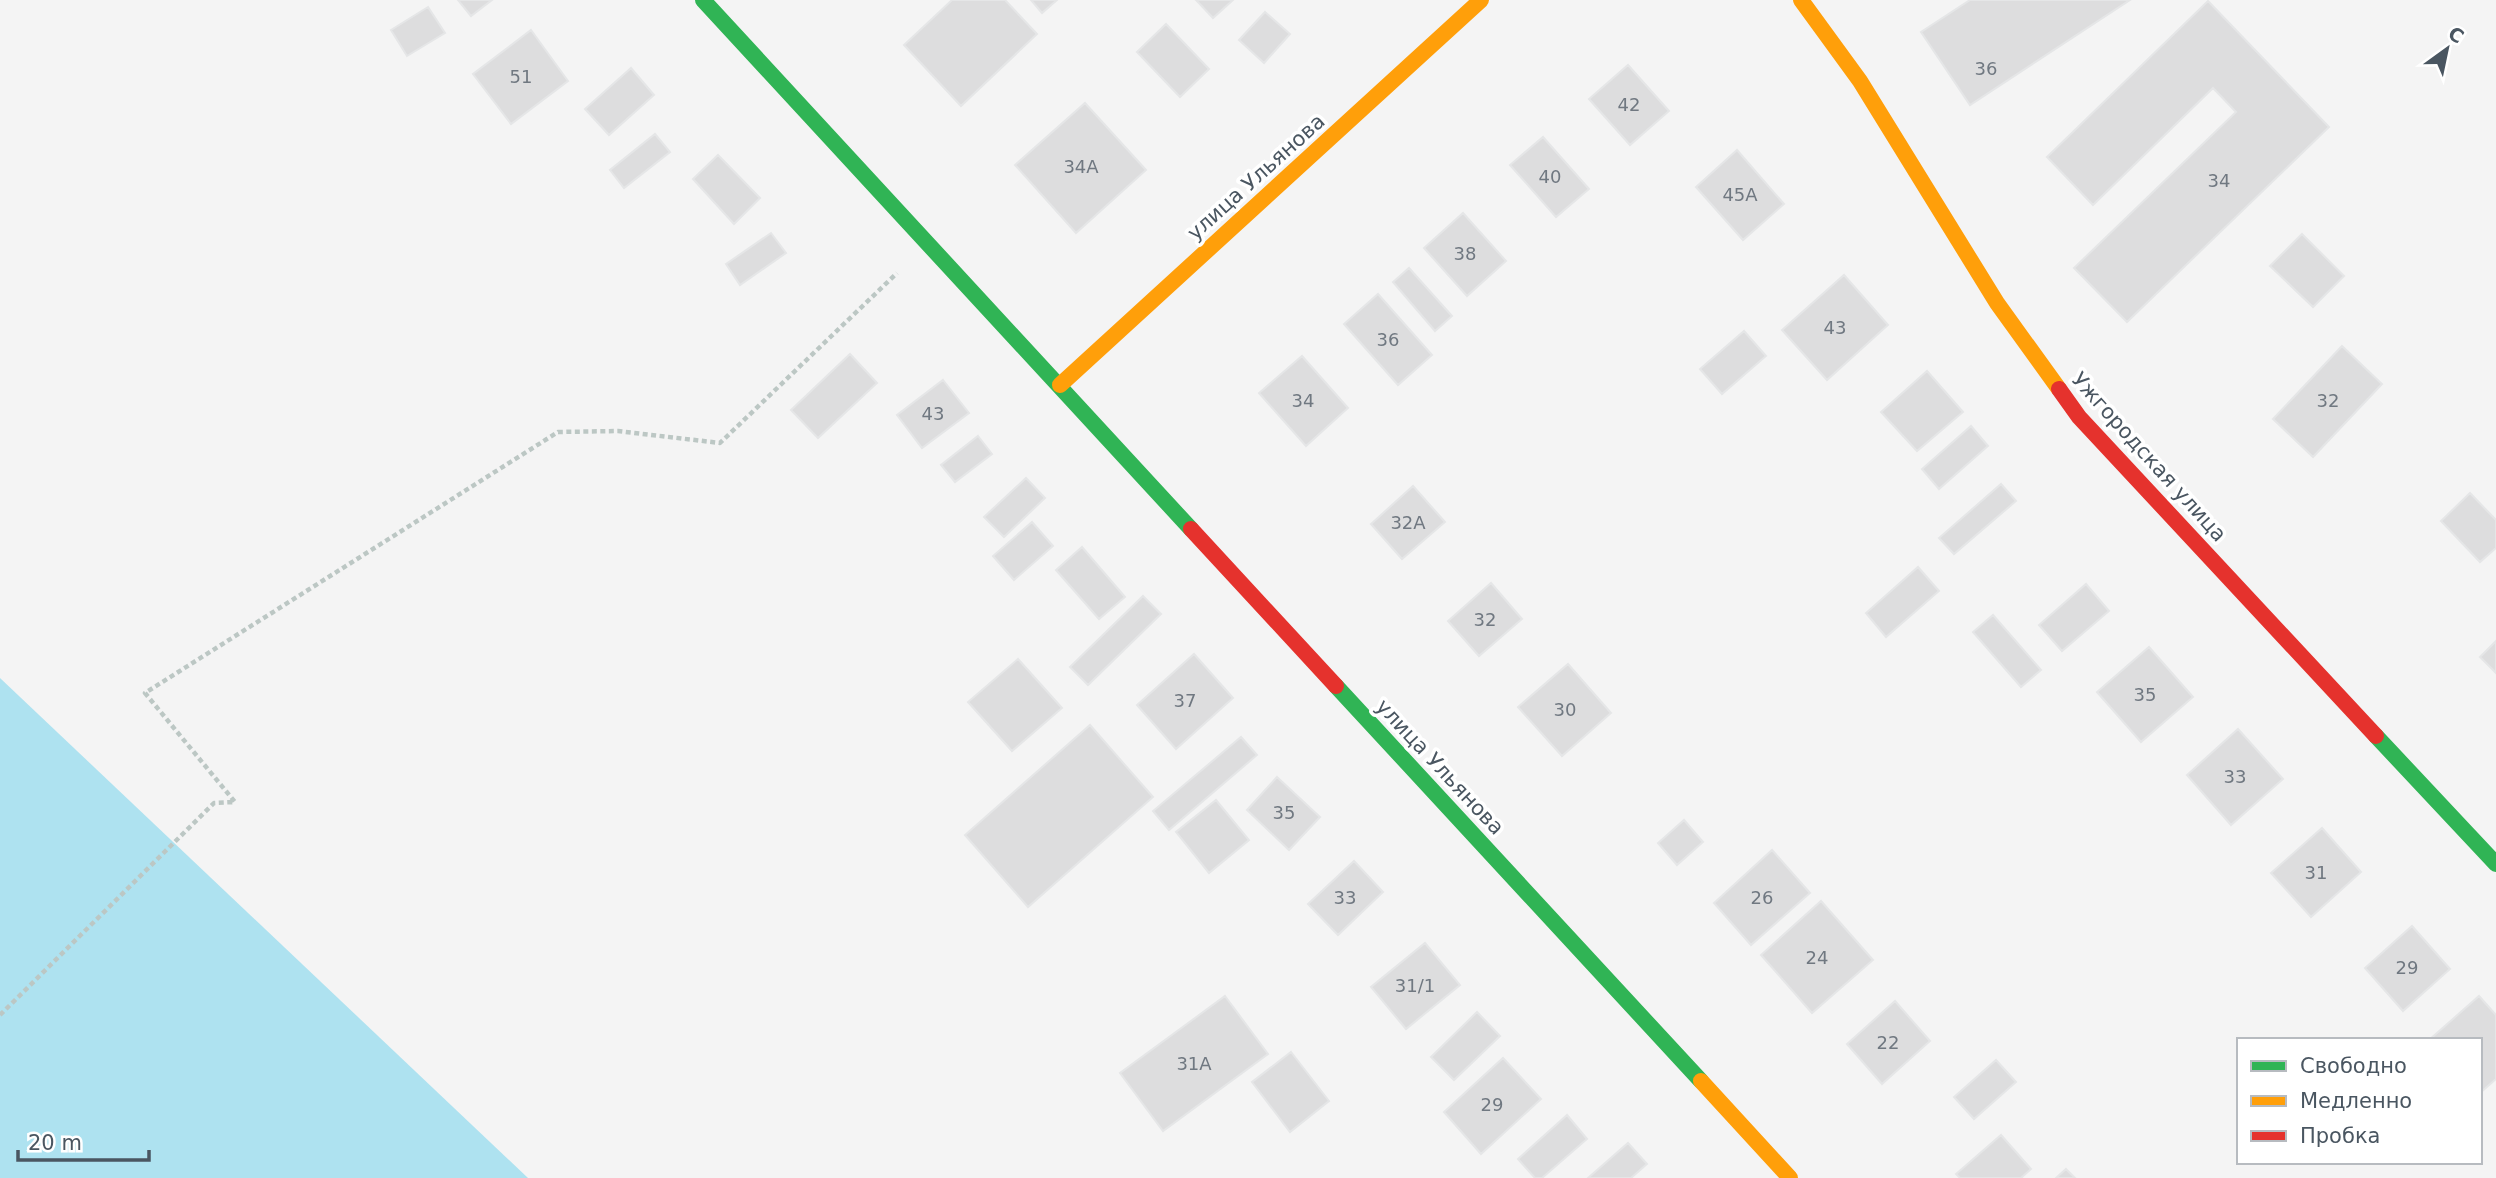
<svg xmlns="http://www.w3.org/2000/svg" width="2496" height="1178" viewBox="0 0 2496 1178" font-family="'DejaVu Sans',sans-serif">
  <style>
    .water { fill: #aee2f0 }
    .building { fill: #ddddde; stroke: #e5e6e7; stroke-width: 2 }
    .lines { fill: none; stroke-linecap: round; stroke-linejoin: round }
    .path { stroke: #bcc7c4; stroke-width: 4.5; stroke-dasharray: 5 3.5; stroke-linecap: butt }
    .fast { stroke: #30b455; stroke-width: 16 }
    .slow { stroke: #ff9f0a; stroke-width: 16 }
    .jam { stroke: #e5322d; stroke-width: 16 }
    .labels { text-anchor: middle; stroke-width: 7; stroke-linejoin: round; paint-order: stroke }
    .number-label { font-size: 18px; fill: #707881 }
    .street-label { font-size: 21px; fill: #4a5661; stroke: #fff }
  </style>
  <rect width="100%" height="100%" fill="#f4f4f4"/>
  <path class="water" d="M0,678L528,1178H0Z"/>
  <path class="building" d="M458,0H492L471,16Z
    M952,0H1005L1037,34L961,106L904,45Z
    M1031,0H1057L1042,13Z
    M1196,0H1233L1213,18Z
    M1970,0H2130L1970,105L1921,32Z
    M2208,1L2329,127L2127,322L2074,268L2236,112L2213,88L2093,205L2047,157Z
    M428,7L445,33L407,56L391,30Z
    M1265,12L1290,34L1264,63L1239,40Z
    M1166,24L1209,69L1180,97L1137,52Z
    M531,30L568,81L511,124L473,74Z
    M1628,65L1669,111L1630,145L1589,99Z
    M631,68L654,95L609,135L585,109Z
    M1085,103L1146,170L1076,233L1015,165Z
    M655,134L670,152L624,188L610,170Z
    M1543,137L1589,189L1556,217L1510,165Z
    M1737,150L1784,204L1743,240L1696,187Z
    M718,155L760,198L734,224L693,179Z
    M1463,213L1506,261L1467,296L1424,248Z
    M771,233L786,253L740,285L726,264Z
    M2302,234L2344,276L2313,307L2270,266Z
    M1409,268L1452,316L1435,331L1393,282Z
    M1844,275L1888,325L1827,380L1782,330Z
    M1378,294L1432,355L1398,385L1344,324Z
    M1744,331L1766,356L1722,394L1700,369Z
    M2342,346L2382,384L2313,457L2273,419Z
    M850,354L877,383L818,438L791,410Z
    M1302,356L1348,408L1306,446L1259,393Z
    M1927,371L1963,412L1917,451L1881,412Z
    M943,380L969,413L922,448L897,415Z
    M1971,426L1988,446L1939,489L1922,469Z
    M978,436L992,454L955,482L941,465Z
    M1026,478L1045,498L1004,537L984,517Z
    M2001,484L2016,501L1954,554L1939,538Z
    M1413,486L1445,522L1402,559L1371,524Z
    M2470,493L2496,520V548L2480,562L2441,521Z
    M1032,522L1053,546L1014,580L993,556Z
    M1082,547L1125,597L1099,619L1056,570Z
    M1918,567L1939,591L1886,637L1866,613Z
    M1491,583L1522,619L1479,656L1448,621Z
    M2086,584L2109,611L2062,651L2039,625Z
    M1143,596L1161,614L1088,685L1070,667Z
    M1993,615L2041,670L2021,687L1973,632Z
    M2496,641V673L2480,657Z
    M2149,647L2193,697L2141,742L2097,692Z
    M1194,654L1233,698L1176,749L1137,705Z
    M1018,659L1062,708L1012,751L968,702Z
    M1568,664L1611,713L1562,756L1518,707Z
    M1090,725L1153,797L1028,907L965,835Z
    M2238,729L2283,779L2231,825L2187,775Z
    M1241,737L1257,755L1169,830L1153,811Z
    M1277,777L1320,817L1289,850L1247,810Z
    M1216,800L1249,840L1209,873L1176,832Z
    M1684,820L1703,842L1677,865L1658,843Z
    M2322,828L2361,872L2311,917L2271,873Z
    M1772,850L1810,893L1751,945L1714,903Z
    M1354,861L1383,892L1338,935L1308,904Z
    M1821,901L1873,960L1812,1013L1761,955Z
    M2412,926L2450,969L2403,1011L2365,968Z
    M1425,943L1460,985L1406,1029L1371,987Z
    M1225,996L1268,1054L1163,1131L1120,1073Z
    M2479,996L2496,1015V1079L2480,1093V1040H2429Z
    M1895,1001L1930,1041L1882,1084L1847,1044Z
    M1477,1012L1500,1036L1454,1080L1431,1057Z
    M1291,1052L1329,1101L1290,1132L1252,1082Z
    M1503,1058L1541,1099L1481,1154L1444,1112Z
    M1996,1060L2016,1082L1974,1119L1954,1097Z
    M1567,1115L1587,1139L1542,1178H1535L1518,1159Z
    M2001,1135L2031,1169L2021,1178H1960L1956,1174Z
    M1628,1143L1647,1164L1631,1178H1588Z
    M2066,1169L2075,1178H2056Z"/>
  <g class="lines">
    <path class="path" d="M0,1015L214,803L235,802L145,693L558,432L618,431L720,443L897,273"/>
    <path class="fast" d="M703,0L1191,529
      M1336,686L1701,1081
      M2376,736L2496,864"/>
    <path class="slow" d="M1801,0L1860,81L1997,303L2059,389
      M1060,385L1481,0
      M1701,1081L1790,1178"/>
    <path class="jam" d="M2059,389L2079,417L2376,736
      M1191,529L1336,686"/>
  </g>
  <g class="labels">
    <g class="number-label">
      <text x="1986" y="75">36</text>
      <text x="521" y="83">51</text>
      <text x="1629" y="111">42</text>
      <text x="1081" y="173">34А</text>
      <text x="1550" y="183">40</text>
      <text x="2219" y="187">34</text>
      <text x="1740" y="201">45А</text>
      <text x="1465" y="260">38</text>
      <text x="1835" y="334">43</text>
      <text x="1388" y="346">36</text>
      <text x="1303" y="407">34</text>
      <text x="2328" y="407">32</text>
      <text x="933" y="420">43</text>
      <text x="1408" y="529">32А</text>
      <text x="1485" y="626">32</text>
      <text x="2145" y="701">35</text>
      <text x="1185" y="707">37</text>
      <text x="1565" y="716">30</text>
      <text x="2235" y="783">33</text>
      <text x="1284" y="819">35</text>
      <text x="2316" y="879">31</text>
      <text x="1345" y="904">33</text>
      <text x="1762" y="904">26</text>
      <text x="1817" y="964">24</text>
      <text x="2407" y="974">29</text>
      <text x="1415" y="992">31/1</text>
      <text x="1888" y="1049">22</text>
      <text x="1194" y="1070">31А</text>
      <text x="1492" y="1111">29</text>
    </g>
    <g class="street-label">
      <text transform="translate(1256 177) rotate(-42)" y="7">улица Ульянова</text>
      <text transform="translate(2149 457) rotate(48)" y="7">Ужгородская улица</text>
      <text transform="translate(1440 767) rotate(47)" y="7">улица Ульянова</text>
    </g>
  </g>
  <rect x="2237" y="1038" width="245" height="126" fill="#ffffff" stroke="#b7bbc0" stroke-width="2"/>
  <rect x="2251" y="1061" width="35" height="10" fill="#30b455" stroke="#b7bbc0" stroke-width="2"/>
  <text x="2300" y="1073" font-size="21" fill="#4a5661">Свободно</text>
  <rect x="2251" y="1096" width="35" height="10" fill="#ff9f0a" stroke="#b7bbc0" stroke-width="2"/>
  <text x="2300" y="1108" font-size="21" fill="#4a5661">Медленно</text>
  <rect x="2251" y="1131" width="35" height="10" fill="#e5322d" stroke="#b7bbc0" stroke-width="2"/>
  <text x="2300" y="1143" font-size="21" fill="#4a5661">Пробка</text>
  <g transform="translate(2447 49) rotate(33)" stroke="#ffffff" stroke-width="5" paint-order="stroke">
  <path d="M0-5L12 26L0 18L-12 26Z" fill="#4a5661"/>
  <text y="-10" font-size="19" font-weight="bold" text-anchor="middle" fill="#4a5661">С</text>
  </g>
  <path d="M18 1150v10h131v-10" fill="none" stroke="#4a5661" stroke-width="3.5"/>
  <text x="28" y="1150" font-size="21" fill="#4a5661" stroke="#ffffff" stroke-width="5" paint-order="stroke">20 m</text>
</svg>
